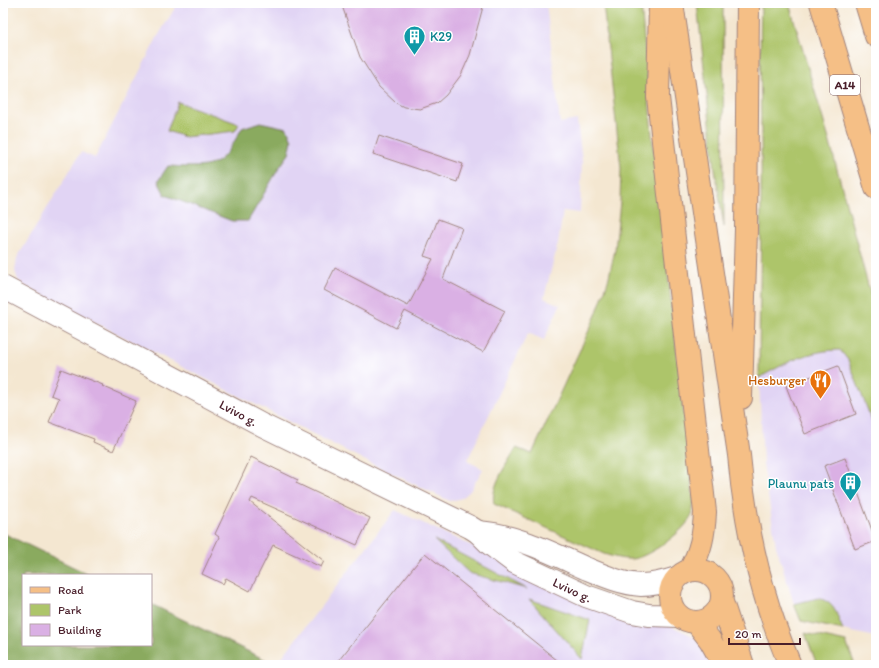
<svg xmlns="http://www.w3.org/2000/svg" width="879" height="668" viewBox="0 0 879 668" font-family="Itim,sans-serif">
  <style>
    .built { fill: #e1d4f4 }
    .green { fill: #adc56a; stroke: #7c724a }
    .forest { fill: #8aaa5e; stroke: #6a6444 }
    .building { fill: #dab0e4 }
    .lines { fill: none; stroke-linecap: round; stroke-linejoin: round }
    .street-casing { stroke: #9f837e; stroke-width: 24 }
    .primary-casing { stroke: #9f837e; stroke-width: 24 }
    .highway-casing { stroke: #9f837e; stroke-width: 24 }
    .street { stroke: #fff; stroke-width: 22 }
    .primary { stroke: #f5bf86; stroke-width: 22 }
    .highway { stroke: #f5bf86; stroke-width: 22 }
    .labels { text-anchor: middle; stroke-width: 3; stroke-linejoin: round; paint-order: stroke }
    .shield { fill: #fff; stroke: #80626b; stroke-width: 1 }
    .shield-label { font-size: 12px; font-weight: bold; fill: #4a1f2b }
    .culture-label { font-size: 13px; fill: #0d838f; stroke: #fff; text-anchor: start }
    .food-label { font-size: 13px; fill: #c56008; stroke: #fff; text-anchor: end }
    .street-label { font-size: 13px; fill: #4a1f2b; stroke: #fff }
  </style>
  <rect width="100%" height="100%" fill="#fff"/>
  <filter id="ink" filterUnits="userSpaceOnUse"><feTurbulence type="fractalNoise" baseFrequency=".025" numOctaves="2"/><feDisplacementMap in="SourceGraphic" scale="8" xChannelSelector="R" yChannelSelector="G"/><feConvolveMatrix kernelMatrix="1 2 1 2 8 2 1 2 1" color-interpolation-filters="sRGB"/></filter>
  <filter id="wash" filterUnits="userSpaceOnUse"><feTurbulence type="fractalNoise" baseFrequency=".012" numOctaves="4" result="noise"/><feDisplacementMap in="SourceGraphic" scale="16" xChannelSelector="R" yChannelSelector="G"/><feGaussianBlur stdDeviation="0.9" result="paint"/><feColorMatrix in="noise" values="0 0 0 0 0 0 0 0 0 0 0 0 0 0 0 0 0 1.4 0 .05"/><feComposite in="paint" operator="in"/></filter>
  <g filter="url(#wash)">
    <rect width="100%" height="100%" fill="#f4e7d1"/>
    <path class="built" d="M178,3H546L560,123L577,120L582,161L580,213L563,211L558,243L544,298L560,305L544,340L528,333L467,461L483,469L470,491L462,498L450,501L368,462L26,287L18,280L15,271L17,258L81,152L95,158L158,36Z
      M822,350H840L848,360L876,431V637L843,630L834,609L818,598L794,604L776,546L763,463L759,378L789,361Z
      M395,510L619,615L662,622L689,634L703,644L715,665H276Z"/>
    <path class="green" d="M603,3H641L652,135L694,503C693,506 693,511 692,515C685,531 654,553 637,558C626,561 614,557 604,554L494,504C490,486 508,463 516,448L532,454L596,315L608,281L615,250L620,202L621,168Z
      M697,3H723L724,227L715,169Z
      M761,3H789L830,143L876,315V431L848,360L840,350C809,350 785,363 759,378C759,318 761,258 761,198C762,133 759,68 761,3Z
      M178,102L239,124L235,131L185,137L167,131Z
      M434,540L527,589L469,573Z
      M818,598C836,603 836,614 843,630L801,621L794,604Z
      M529,599L590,620L582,659Z
      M805,633L846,642L855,665H817Z"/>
    <path class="forest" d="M260,122L287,128L292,140L289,154L279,168L248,221H232L165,195L158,181L168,166C214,168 219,170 242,128Z
      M3,533L90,575H23V645H151V604L276,665H3Z"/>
    <g id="blocks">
      <path class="building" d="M341,3H484L470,55L461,75L446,95L437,103L420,109L404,107L396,103L379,87L360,57Z
        M379,136L463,164L457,182L373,154Z
        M438,219L462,228L443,279L505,311L483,352L405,311L396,328L324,290L335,268L408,306L433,259L424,256Z
        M838,366L856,414L805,434L786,386Z
        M61,369L103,385L102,386L136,401L113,451L93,442L94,439L49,422L59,398L51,395Z
        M251,457L298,480L296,483L370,518L357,545L252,498L250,502L324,561L321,567L273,545L250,591L226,578L223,584L202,574L219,537L215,534Z
        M845,458L876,541L855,549L824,466Z
        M425,553L563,665H335Z"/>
    </g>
  </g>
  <g filter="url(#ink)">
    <use href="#blocks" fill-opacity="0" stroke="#9f837e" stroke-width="1"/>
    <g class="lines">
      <defs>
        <g id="street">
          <path id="s1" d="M3,287L262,425L470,527L478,532L490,544L514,562L586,596L632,612L649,615L679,616"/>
          <path d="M478,532C516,535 550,552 585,568C602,575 622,584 641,585C653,585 665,582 677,578"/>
        </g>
        <path id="primary" d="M660,3L658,97L705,512C704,534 701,551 690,570
          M670 596a26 26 0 1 1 52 0a26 26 0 1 1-52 0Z
          M722,602L743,665
          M696,622L710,640L724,665"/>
        <path id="highway" d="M672,3L739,455C745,526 762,599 790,665
          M821,3L876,188
          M866,3L876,36
          M741,398L746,229L748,3"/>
      </defs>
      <use href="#street" class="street-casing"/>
      <use href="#primary" class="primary-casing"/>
      <use href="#highway" class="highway-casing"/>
      <use href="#street" class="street"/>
      <use href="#primary" class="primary"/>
      <use href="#highway" class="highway"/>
    </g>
  </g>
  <defs>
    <symbol id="building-pin" viewBox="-11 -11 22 30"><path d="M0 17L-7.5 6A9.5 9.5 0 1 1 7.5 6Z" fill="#0f9aa8" stroke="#fff"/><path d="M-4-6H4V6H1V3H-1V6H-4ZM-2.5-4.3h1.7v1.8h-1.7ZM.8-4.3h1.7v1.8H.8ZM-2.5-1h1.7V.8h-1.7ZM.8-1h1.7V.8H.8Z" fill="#fff"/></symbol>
    <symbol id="restaurant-pin" viewBox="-11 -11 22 30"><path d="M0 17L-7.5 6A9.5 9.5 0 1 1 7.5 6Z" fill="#e8710a" stroke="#fff"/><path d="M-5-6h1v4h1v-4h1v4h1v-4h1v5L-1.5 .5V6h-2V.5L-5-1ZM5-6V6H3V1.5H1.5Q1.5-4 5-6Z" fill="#fff"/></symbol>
  </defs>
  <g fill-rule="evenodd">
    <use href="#building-pin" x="402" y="24" width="25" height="34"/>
    <use href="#restaurant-pin" x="808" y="368" width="25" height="34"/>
    <use href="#building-pin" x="838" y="470" width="25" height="34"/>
  </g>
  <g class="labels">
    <rect class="shield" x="830" y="75" width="30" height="20" rx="3"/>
    <g class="shield-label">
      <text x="845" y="89">A14</text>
    </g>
    <g class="culture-label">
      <text x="430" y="41">K29</text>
      <text x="834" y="488" text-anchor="end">Plaunu pats</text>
    </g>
    <g class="food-label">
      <text x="806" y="385">Hesburger</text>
    </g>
    <g class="street-label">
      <text dy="5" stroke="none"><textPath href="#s1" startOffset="267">Lvivo g.</textPath></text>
      <text dy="5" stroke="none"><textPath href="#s1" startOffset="646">Lvivo g.</textPath></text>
    </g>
  </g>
  <rect width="879" height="668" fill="none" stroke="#fff" stroke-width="16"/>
  <rect x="22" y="574" width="130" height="72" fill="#ffffff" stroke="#b7a5aa"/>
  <rect x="30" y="587" width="20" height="6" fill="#f5bf86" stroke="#b7a5aa"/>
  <text x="58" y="594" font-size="12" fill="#4a1f2b">Road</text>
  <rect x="30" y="604" width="20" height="12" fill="#adc56a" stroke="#b7a5aa"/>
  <text x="58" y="614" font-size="12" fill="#4a1f2b">Park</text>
  <rect x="30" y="624" width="20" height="12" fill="#dab0e4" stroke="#b7a5aa"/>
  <text x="58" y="634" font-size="12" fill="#4a1f2b">Building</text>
  <path d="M729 638v6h71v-6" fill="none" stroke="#4a1f2b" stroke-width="2"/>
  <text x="735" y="638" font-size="12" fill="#4a1f2b" stroke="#ffffff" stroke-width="3" paint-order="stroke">20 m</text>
</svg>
